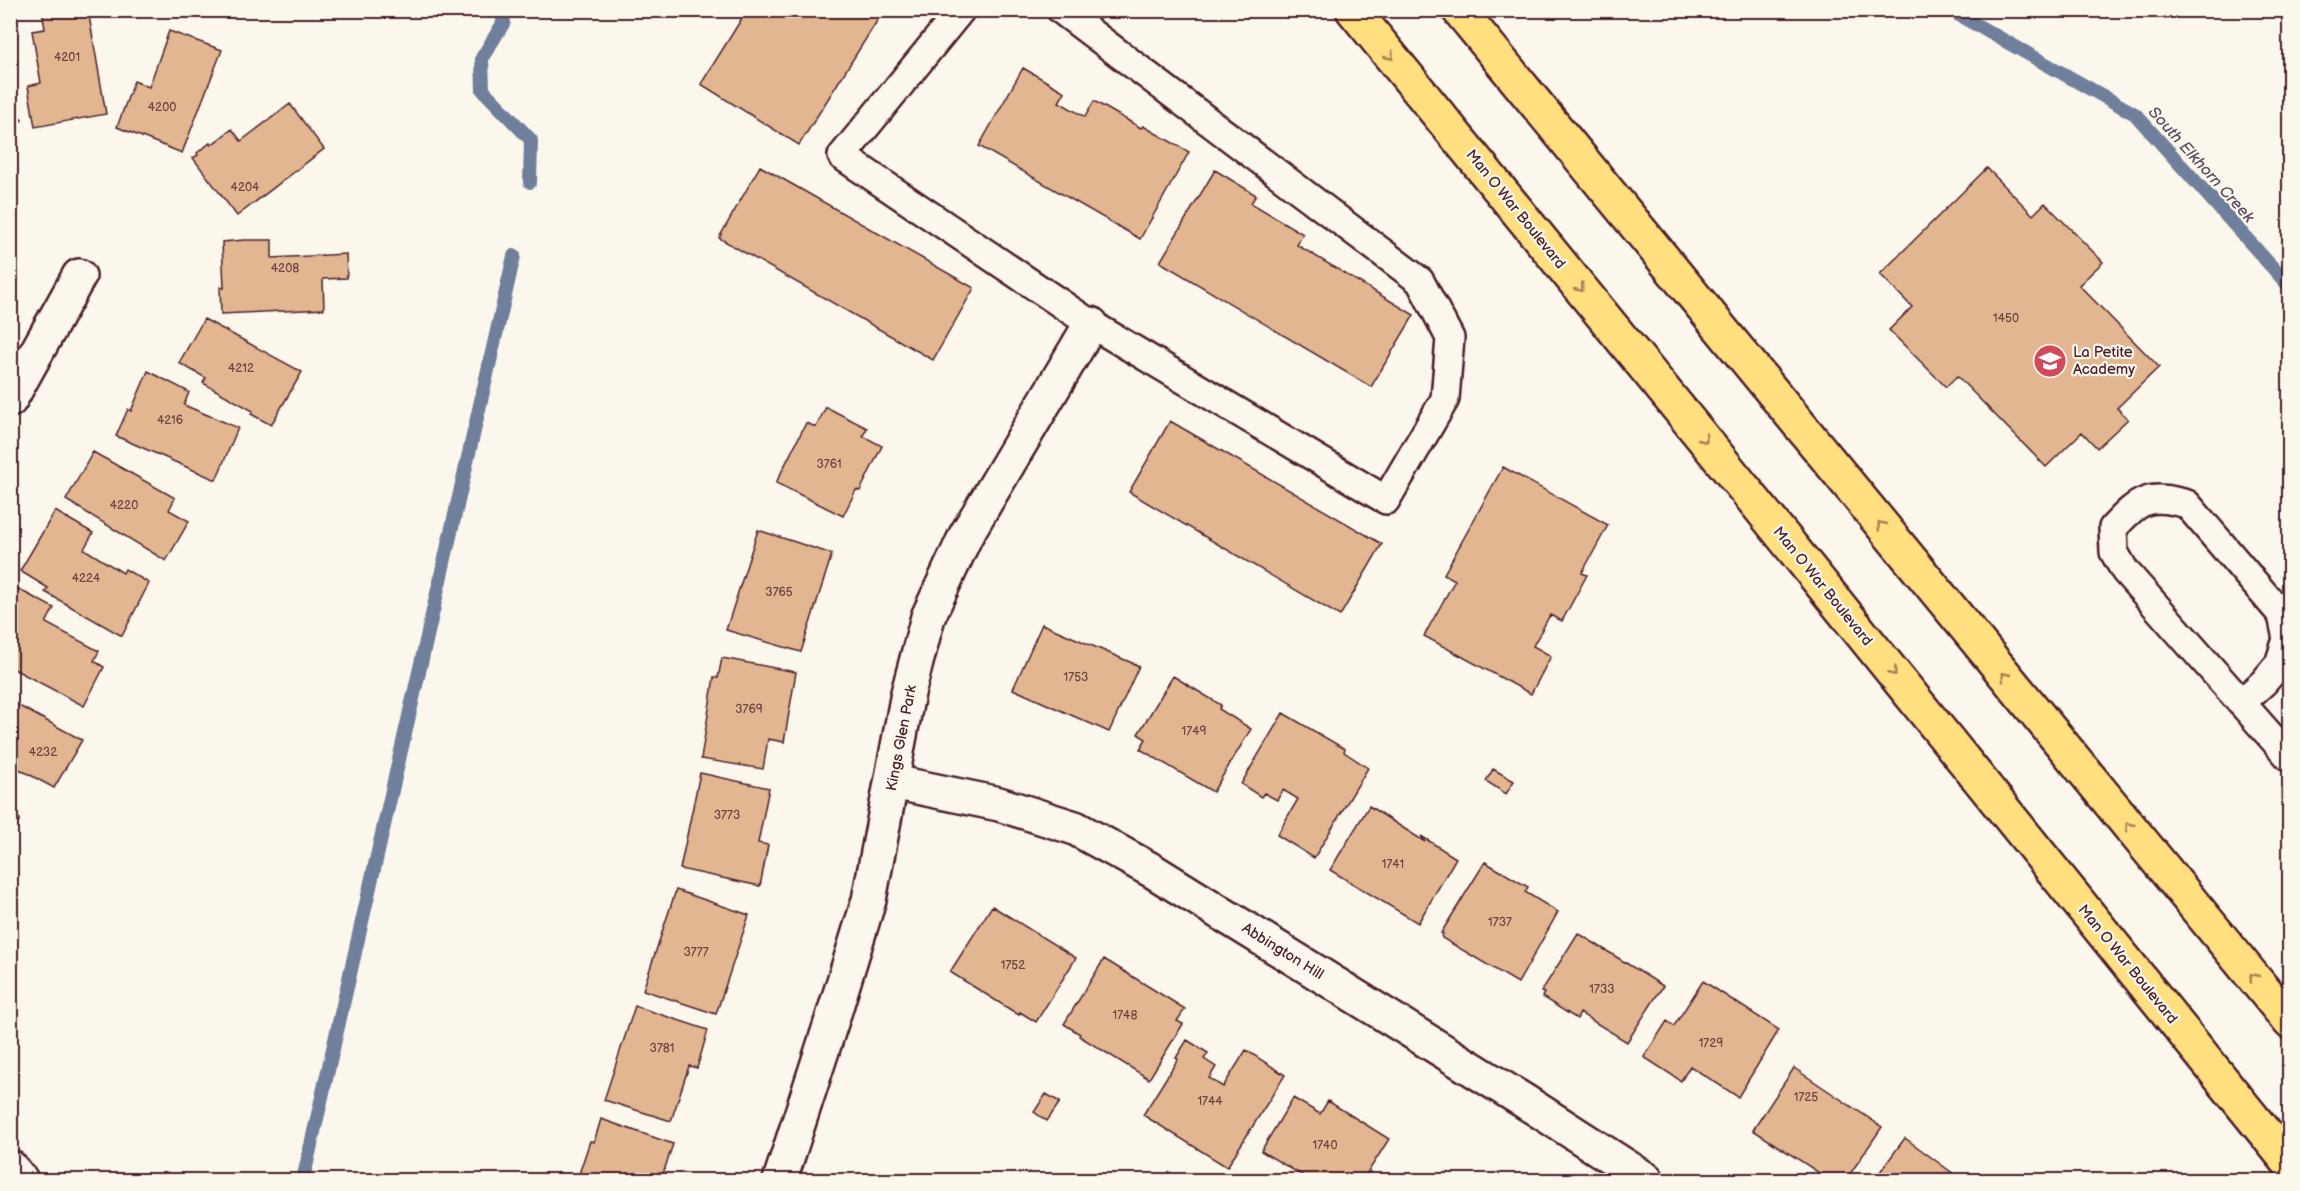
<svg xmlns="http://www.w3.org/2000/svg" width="2300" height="1191" viewBox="0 0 2300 1191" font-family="'Balsamiq Sans',sans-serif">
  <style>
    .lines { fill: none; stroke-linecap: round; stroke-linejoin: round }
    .stream { stroke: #707f9c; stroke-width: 14 }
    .building { fill: #e1b691; stroke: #4a1f2b; stroke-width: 1.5 }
    .lane-casing { stroke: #4a1f2b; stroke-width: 32 }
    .street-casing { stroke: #4a1f2b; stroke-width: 38 }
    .secondary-casing { stroke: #4a1f2b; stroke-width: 38 }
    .primary-casing { stroke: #4a1f2b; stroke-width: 38 }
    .lane { stroke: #fbf7ec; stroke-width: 27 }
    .street { stroke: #fbf7ec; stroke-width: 33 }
    .secondary { stroke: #fbf7ec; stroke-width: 33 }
    .primary { stroke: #ffdf80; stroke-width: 33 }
    .oneway { stroke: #a47f56 }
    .labels { text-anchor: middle; stroke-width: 4.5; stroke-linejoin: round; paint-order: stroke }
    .number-label { font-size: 12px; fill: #704544 }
    .street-label { font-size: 15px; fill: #4a1f2b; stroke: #fbf7ec }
    .poi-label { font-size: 15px; fill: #4a1f2b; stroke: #fbf7ec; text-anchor: start }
    .water-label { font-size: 16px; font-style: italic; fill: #5d4f63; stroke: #fbf7ec }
  </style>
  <rect width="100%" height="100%" fill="#fbf7ec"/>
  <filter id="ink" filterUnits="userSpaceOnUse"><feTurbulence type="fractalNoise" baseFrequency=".0167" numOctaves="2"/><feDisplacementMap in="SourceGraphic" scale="12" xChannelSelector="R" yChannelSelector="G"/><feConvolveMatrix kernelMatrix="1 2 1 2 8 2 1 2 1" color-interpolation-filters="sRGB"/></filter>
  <g filter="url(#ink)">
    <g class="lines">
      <path class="stream" d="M500,10L504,22L482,58L483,90L531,140L530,182
        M1950,10L2135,114L2290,287
        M303,1180L514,256"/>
    </g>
    <path class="building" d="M42,10H88L106,114L35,127L28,86L41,83L32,31L45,29Z
      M747,10H884L799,145L701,84Z
      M169,31L222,50L182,153L117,127L134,81L149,87Z
      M1023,68L1065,92L1059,102L1085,117L1094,101L1141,128L1143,126L1189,152L1140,239L979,146Z
      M10,104L22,120L10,128Z
      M290,104L324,149L237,216L193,158L198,155L197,153L210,143L211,145L232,129L241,141Z
      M760,166L974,288L933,360L719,238Z
      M1987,168L2033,215L2045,203L2103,262L2079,285L2159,367L2117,408L2128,419L2097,448L2082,432L2046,467L1957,376L1946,387L1889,330L1912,307L1880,274Z
      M1215,170L1256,195L1251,203L1303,234L1297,245L1414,315L1371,387L1160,262Z
      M244,240H272V258L346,254L347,278L323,279L324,309L221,314L220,287L224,288L222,242Z
      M204,319L302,372L271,425L251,414L253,411L203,383L206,378L179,363Z
      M148,371L189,392L184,405L238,428L216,480L116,436L128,409L131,411Z
      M826,407L867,428L863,436L882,446L860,491L856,490L843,516L776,483L806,423L816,427Z
      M1170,421L1382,544L1340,616L1129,492Z
      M93,452L175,498L169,510L189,521L166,561L66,500Z
      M1503,467L1608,525L1582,573L1587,575L1562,621L1550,615L1533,646L1551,656L1531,694L1424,636L1455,580L1444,574Z
      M55,511L93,533L84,549L123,573L125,569L149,583L122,636L45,592L48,588L20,571Z
      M758,530L832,554L801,652L726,630Z
      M16,588L54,608L46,623L99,651L94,661L104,667L84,706L10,667V597Z
      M1042,624L1139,666L1109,732L1013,689Z
      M722,658L796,672L784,742L768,739L763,769L701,759L714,677L718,678Z
      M1173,676L1221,705L1219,709L1251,729L1213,792L1140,749L1146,739L1138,734Z
      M10,701L82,740L54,788L10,764Z
      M1283,713L1345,749L1344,752L1368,768L1314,858L1277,835L1298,799L1283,790L1277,800L1264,793L1261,797L1241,784Z
      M1493,769L1514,781L1506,794L1486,781Z
      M700,773L769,788L758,843L768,845L760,886L680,869Z
      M1369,806L1425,842L1421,836L1456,858L1418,923L1330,870Z
      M10,814L20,819L10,836Z
      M1485,862L1528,887L1525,892L1558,912L1518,983L1442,938L1443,934L1441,933Z
      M676,890L749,915L716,1014L643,990Z
      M992,906L1076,958L1036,1022L1020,1012L1019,1015L950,972Z
      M1578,933L1663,986L1627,1042L1580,1013L1577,1019L1542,997L1544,993L1541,992Z
      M1104,959L1185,1009L1177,1021L1183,1024L1149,1079L1079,1036L1080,1034L1064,1024Z
      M1703,981L1779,1030L1738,1097L1690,1066L1681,1081L1644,1057L1667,1021L1674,1026Z
      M635,1006L708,1030L697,1068L689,1066L671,1121L604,1100Z
      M1187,1040L1208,1053L1204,1059L1216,1067L1209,1078L1223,1087L1246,1050L1285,1075L1227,1167L1143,1115L1178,1059L1176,1058Z
      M1794,1068L1882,1127L1846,1180H1830L1753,1130Z
      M1046,1094L1060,1102L1047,1121L1034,1112Z
      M1293,1098L1320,1114L1328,1101L1389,1139L1363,1180H1310L1261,1151Z
      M601,1119L673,1144L661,1180H577L590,1141L594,1142Z
      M1905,1138L1962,1180H1874Z"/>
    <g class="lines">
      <defs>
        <path id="lane" d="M961,10L842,156L1091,324L1386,500L1445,399L1450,338L1420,281L1061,10
          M2241,703L2264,682L2279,664L2287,639L2282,615L2187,504C2148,493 2139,500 2113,528L2114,552L2125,571L2290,758"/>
        <path id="street" d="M10,400L79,276
          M893,782L999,804L1075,828L1153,871L1524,1101L1647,1180
          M780,1180L832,1020L869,900L908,693L928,617L966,535L1091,324"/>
        <path id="secondary" d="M10,1167L21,1180"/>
        <path id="primary" d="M1353,10L1756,503L2290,1164
          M1459,10L2290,1022"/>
      </defs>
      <use href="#lane" class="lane-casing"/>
      <use href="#street" class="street-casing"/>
      <use href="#secondary" class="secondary-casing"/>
      <use href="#primary" class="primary-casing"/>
      <use href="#lane" class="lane"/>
      <use href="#street" class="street"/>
      <use href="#secondary" class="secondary"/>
      <use href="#primary" class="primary"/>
    </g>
    <defs><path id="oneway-chevron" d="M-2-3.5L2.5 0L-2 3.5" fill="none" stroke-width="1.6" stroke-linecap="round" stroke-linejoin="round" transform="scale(1.5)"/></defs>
    <g class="oneway">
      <use href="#oneway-chevron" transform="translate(1390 56) rotate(51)"/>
      <use href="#oneway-chevron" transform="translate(1580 288) rotate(51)"/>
      <use href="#oneway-chevron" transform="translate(1704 439) rotate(51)"/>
      <use href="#oneway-chevron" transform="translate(1881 525) rotate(-129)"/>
      <use href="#oneway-chevron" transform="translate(1893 672) rotate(51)"/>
      <use href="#oneway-chevron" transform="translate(2005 676) rotate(-129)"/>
      <use href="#oneway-chevron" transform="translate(2129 826) rotate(-129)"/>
      <use href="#oneway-chevron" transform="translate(2253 977) rotate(-129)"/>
    </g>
  </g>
  <defs>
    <symbol id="school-disc" viewBox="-11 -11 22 22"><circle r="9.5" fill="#d1495b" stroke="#fbf7ec"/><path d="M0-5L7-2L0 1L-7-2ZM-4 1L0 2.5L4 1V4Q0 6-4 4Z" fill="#fff"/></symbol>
  </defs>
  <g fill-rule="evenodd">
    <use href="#school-disc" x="2031" y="342" width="38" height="38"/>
  </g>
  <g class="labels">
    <g class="number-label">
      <text x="67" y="61">4201</text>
      <text x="162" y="111">4200</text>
      <text x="245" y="191">4204</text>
      <text x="285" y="272">4208</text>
      <text x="2006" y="322">1450</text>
      <text x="241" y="372">4212</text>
      <text x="170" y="424">4216</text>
      <text x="829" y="468">3761</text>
      <text x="124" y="509">4220</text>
      <text x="86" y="582">4224</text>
      <text x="779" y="596">3765</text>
      <text x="1076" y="681">1753</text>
      <text x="749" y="713">3769</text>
      <text x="1194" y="735">1749</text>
      <text x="43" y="756">4232</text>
      <text x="727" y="819">3773</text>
      <text x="1393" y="868">1741</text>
      <text x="1500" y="926">1737</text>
      <text x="696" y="956">3777</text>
      <text x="1013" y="969">1752</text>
      <text x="1602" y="993">1733</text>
      <text x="1125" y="1019">1748</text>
      <text x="1711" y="1047">1729</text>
      <text x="662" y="1052">3781</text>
      <text x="1806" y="1101">1725</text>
      <text x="1210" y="1105">1744</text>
      <text x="1325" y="1149">1740</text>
    </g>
    <g class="street-label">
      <text transform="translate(1516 209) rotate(51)" y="5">Man O War Boulevard</text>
      <text transform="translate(1823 586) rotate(51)" y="5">Man O War Boulevard</text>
      <text transform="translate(901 738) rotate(-79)" y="5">Kings Glen Park</text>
      <text transform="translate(1283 951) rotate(32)" y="5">Abbington Hill</text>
      <text transform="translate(2128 964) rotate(51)" y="5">Man O War Boulevard</text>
    </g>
    <g class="poi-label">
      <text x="2073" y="357">La Petite<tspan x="2073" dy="17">Academy</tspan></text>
    </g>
    <g class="water-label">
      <text transform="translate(2202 164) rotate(48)" y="6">South Elkhorn Creek</text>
    </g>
  </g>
  <rect width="2300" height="1191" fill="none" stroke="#fbf7ec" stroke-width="36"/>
  <rect x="18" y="18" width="2264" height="1155" fill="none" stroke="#4a1f2b" stroke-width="2" filter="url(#ink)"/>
</svg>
